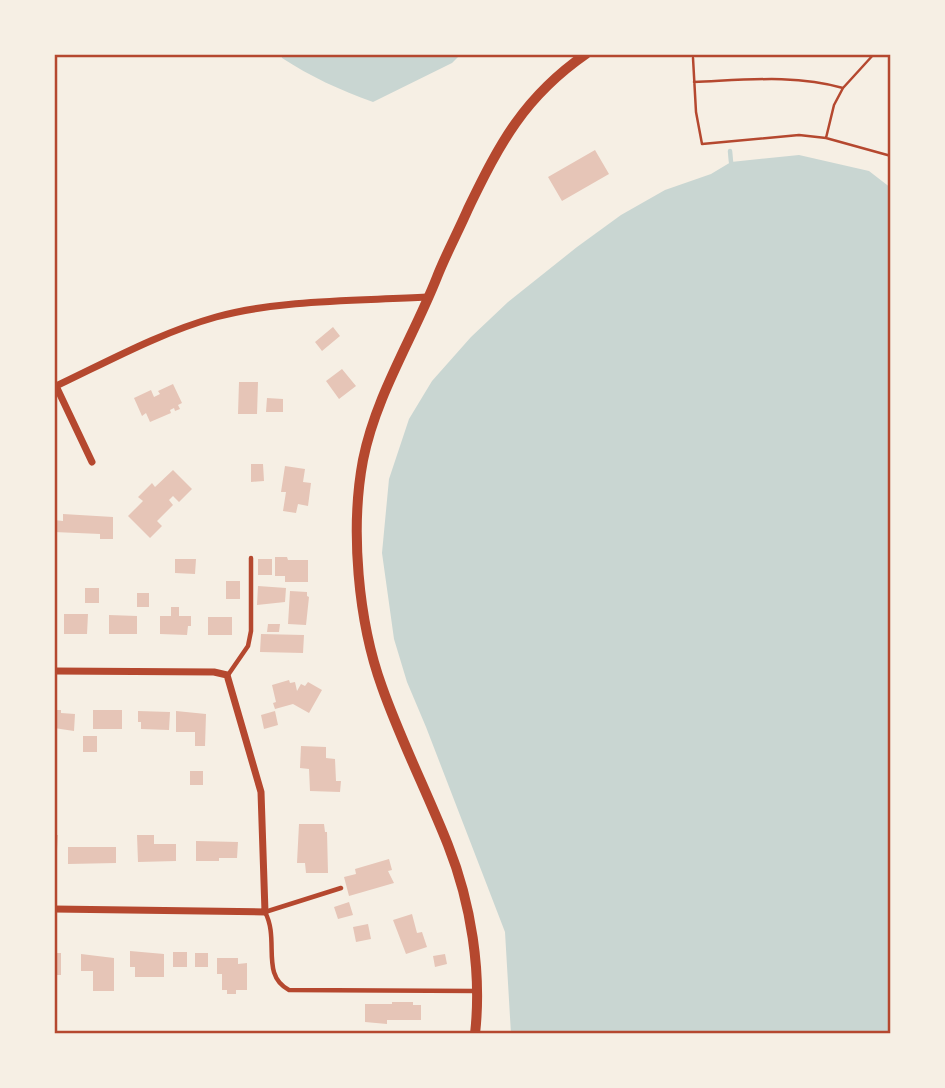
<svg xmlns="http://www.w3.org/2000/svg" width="945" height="1088" viewBox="0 0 945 1088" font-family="Poppins,sans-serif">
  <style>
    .water { fill: #c9d6d2 }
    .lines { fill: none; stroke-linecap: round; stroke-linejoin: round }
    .stream { stroke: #c9d6d2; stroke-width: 4.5 }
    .building { fill: #e6c5b7 }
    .path { stroke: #b5482f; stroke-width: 2.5 }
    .service { stroke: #b5482f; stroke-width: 4.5 }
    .minor { stroke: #b5482f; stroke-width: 7 }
    .tertiary { stroke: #b5482f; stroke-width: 10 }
    .neatline { fill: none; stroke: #b5482f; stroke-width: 2.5 }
  </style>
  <rect width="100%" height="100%" fill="#f6efe4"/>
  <path class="water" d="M281,54H461L452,63L373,102C340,90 311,77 282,58Z
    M799,155L869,171L891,188V1034H511L505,932L426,727L407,682L394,639L382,553L389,479L409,419L432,381L471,337L508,302L577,247L621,215L665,190L711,174L731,162Z"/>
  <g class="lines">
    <path class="stream" d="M730,151L731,162"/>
  </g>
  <path class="building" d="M595,150L609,174L562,201L548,177Z
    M333,327L340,336L322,351L315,342Z
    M342,369L356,386L339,399L326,381Z
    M239,382H258L257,414H238Z
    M173,384L182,403L178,405L180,409L175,411L174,408L170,410L171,413L150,422L146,413L142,416L134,398L151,390L154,397L160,394L158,391Z
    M267,398L283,399V412H266Z
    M251,464H263L264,481L251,482Z
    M285,466L305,469L303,482L311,483L308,506L298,504L296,513L283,511L286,492H281Z
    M173,470L192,489L179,502L173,496L169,500L173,505L157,521L162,526L150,538L128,516L143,501L138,497L152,483L155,487Z
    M63,514L113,517V539H100V534L54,532V520L63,521Z
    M275,557H287L288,560H308V582H285V576H275Z
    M175,559H196L195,574L175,573Z
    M258,559H272V575H258Z
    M226,581H240V599H226Z
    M258,586L286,588L285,602L257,605Z
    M85,588H99V603H85Z
    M290,591L307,592V596L309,597L306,625L288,624Z
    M137,593H149V607H137Z
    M171,607H179V616H191V626H188L187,635L160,634V616H171Z
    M64,614H88L87,634H64Z
    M109,615L137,616V634H109Z
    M208,617H232V635H208Z
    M268,624H280L279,632H267Z
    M261,634L304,635L303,653L260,652Z
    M289,680L290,683L295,682L297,691L301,684L305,686L308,682L322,690L309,713L293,704L275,709L273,703L276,702L272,685Z
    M54,710H61V713L75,714L74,731L54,728Z
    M93,710H122V729H93Z
    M138,711L170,712L169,730L141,729V722H138Z
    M176,711L206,714L205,746H195V732H176Z
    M275,711L278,725L264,729L261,715Z
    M83,736H97V752H83Z
    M301,746L326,747V758L335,759L336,781H341L340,792L310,791L309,769L300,768Z
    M190,771H203V785H190Z
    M299,824H324L325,832H327L328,873H306L305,863H297Z
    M54,835H58L56,866L54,865Z
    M137,835H154V844H176V861L138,862Z
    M196,841L238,842L237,858H219V861H196Z
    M68,847H116V863L68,864Z
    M389,859L392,870L388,871L394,883L349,896L344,877L356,874L355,869Z
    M349,902L353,915L338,919L334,907Z
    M412,914L417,933L422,932L427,947L406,954L393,920Z
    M368,924L371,939L356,942L353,927Z
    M130,951L164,954V977H135V967H130Z
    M173,952H187V967H173Z
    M54,953H61V975H54Z
    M195,953H208V967H195Z
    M81,954L114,958V991H93V971H81Z
    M445,954L447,964L435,967L433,956Z
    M217,958H238V964L247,963V990H236V994H227V990H222V974H217Z
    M392,1002H413V1005H421V1020H387V1024L365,1022V1004H392Z"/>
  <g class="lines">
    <path class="path" d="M874,54L843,88L834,105L826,138L891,156
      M693,58L696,112L702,144L799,135L826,138
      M694,82C744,80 795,74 843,88"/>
    <path class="service" d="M228,675L248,646L251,631V558
      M341,888L265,912C280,940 260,975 289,990L476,991"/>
    <path class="minor" d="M56,386L92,462
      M54,387C107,362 159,333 216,317C283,299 358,301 427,297
      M54,671L214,672L227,675L261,792L265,912L54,909"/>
    <path class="tertiary" d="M475,1034C482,972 471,903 448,845C427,792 401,741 382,687C358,621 350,529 363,460C376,395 413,338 437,277C446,254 458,232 468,209C500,143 524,97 586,54"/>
  </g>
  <rect width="945" height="1088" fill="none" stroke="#f6efe4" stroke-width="112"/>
  <rect x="56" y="56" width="833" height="976" class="neatline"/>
</svg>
